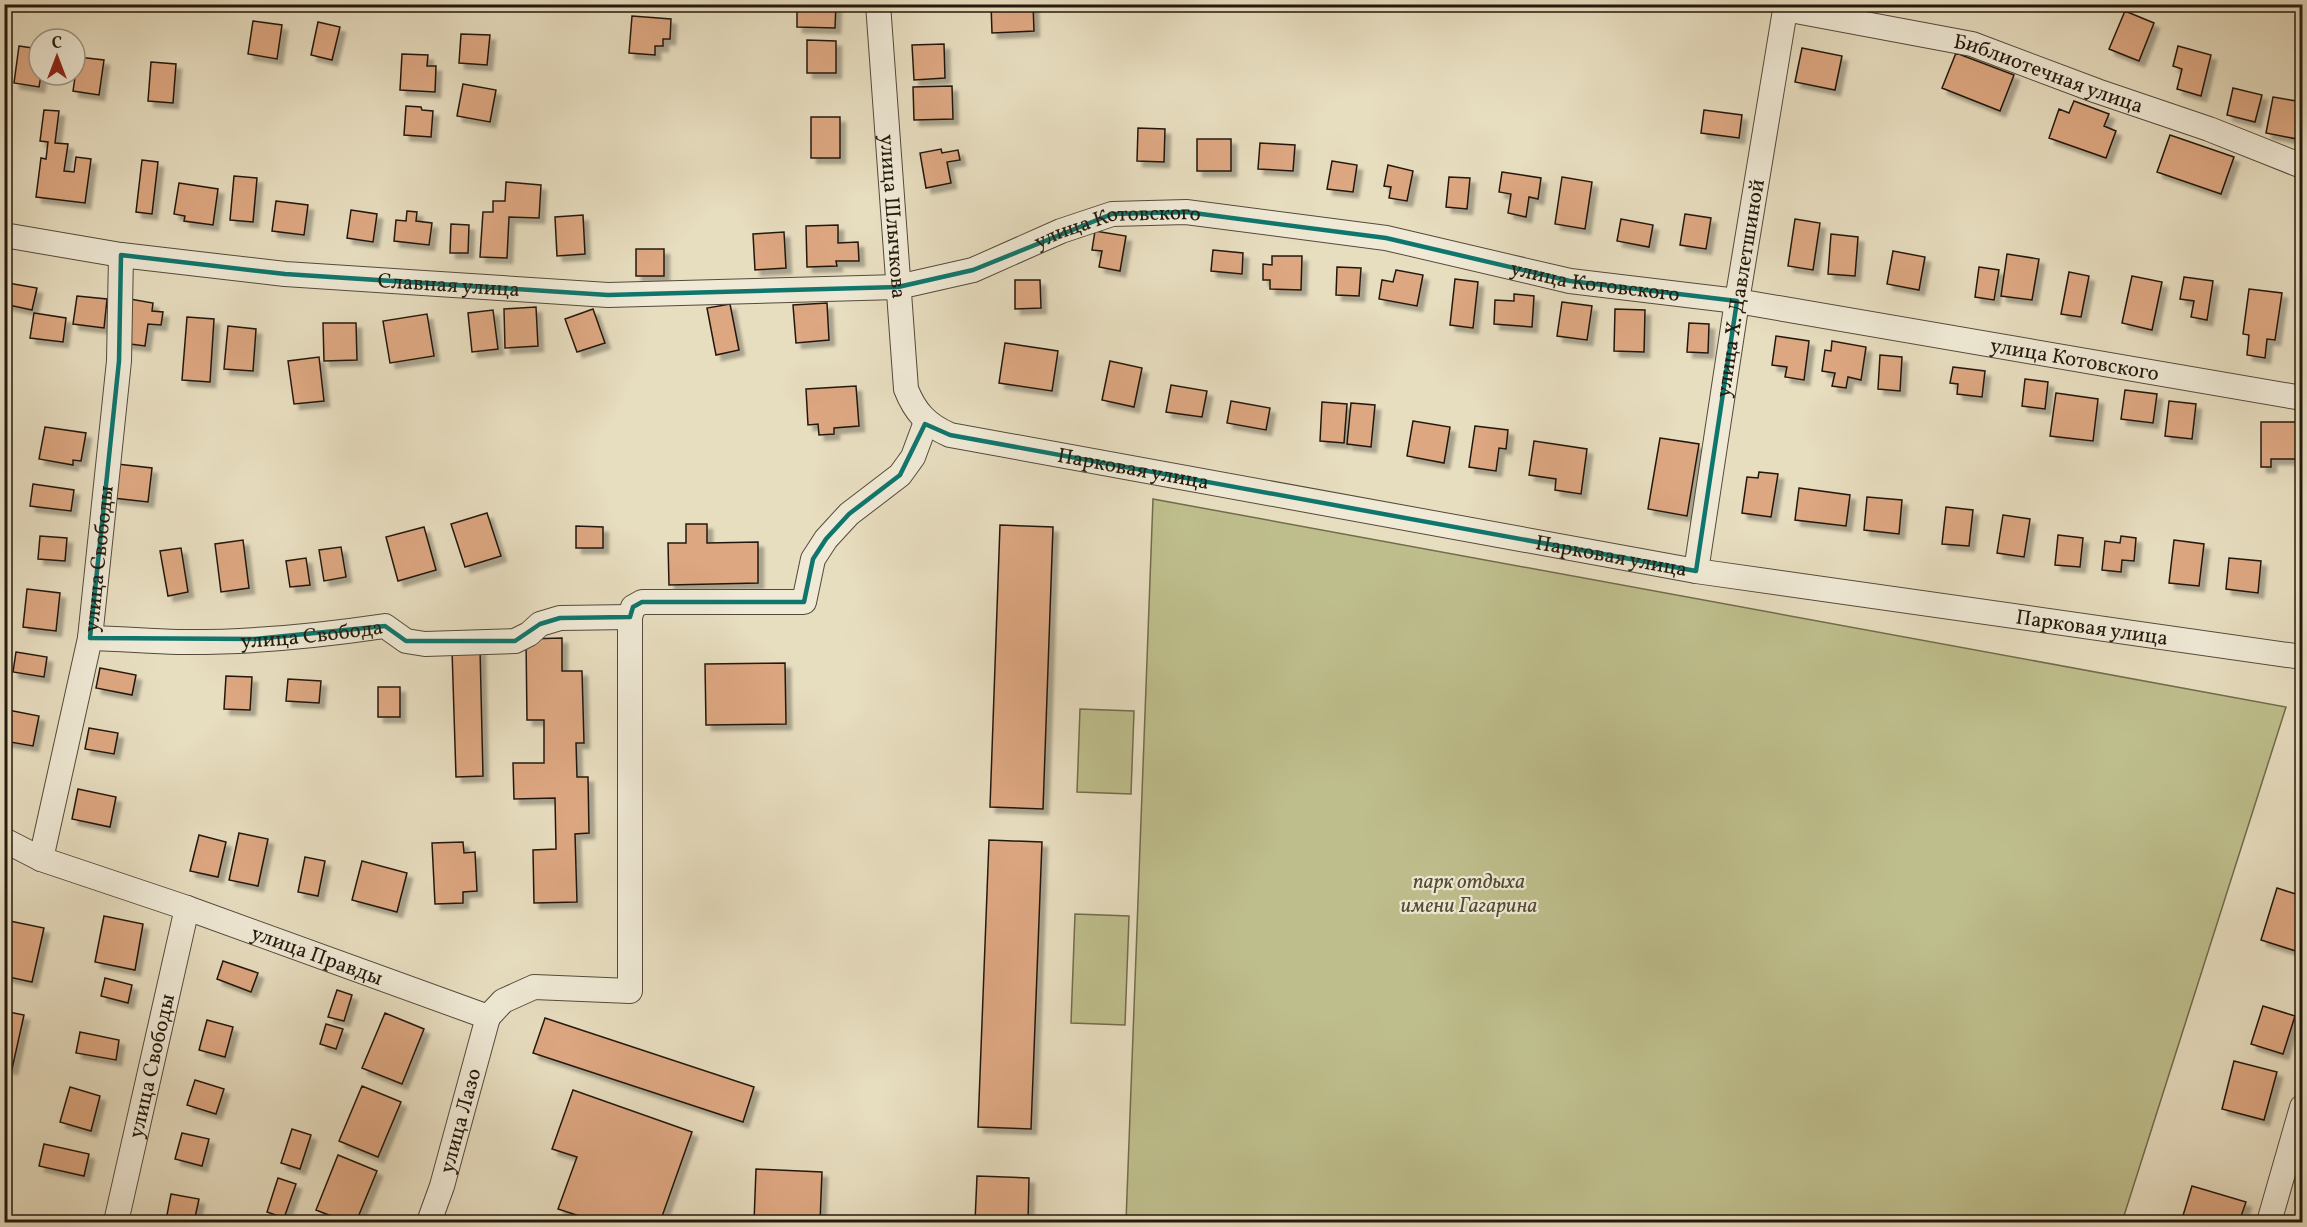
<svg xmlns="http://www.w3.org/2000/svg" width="2307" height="1227" viewBox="0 0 2307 1227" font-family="Vollkorn,serif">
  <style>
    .green { fill: #bebe8c; stroke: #716c4c; stroke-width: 1.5 }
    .building { fill: #dda781; stroke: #24190d; stroke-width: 1.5; filter: url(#shadow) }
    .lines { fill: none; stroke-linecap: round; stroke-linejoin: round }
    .minor-casing { stroke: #554a3a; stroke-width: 26 }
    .minor { stroke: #efe9d5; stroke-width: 24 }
    .marked { fill: none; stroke: #0f766e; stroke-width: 4.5; stroke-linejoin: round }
    .labels { text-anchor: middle; stroke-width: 4.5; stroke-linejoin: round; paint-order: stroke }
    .street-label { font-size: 21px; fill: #24190d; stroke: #efe9d5 }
    .park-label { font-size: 21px; font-style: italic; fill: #524b33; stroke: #efe9d5 }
  </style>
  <defs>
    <filter id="shadow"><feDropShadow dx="5.5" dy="5.5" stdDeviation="1.5" flood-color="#0004"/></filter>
  </defs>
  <rect width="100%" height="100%" fill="#e7ddbf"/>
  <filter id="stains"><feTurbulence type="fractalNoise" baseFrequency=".00333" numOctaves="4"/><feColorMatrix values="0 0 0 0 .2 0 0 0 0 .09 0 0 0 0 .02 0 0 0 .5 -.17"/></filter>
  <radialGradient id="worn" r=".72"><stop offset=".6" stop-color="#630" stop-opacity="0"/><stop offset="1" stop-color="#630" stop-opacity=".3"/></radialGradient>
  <path class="green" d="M1153,499L2286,707L2122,1222H1126Z
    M1080,709L1134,711L1131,794L1077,792Z
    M1075,914L1129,916L1125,1025L1071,1023Z"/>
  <path class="building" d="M797,4H836L835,28L797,27Z
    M991,4H1033L1034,31L992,33Z
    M2125,11L2154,23L2139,61L2109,49Z
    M632,16L671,19L670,39H663V46H655V55L629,53Z
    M253,21L282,25L277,59L248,54Z
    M318,22L340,27L332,60L311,55Z
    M461,34L490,35L487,65L459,63Z
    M807,40L836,41V73H807Z
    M944,44L945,78L914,80L912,45Z
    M19,46L39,49V75H41L39,87L14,83Z
    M2178,46L2211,55L2201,96L2177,89L2182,69L2173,66Z
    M1802,48L1842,56L1835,90L1795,82Z
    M1956,53L2014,75L2000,111L1942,88Z
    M402,54L428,55L427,66H436L435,92L400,90Z
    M78,57L104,60L99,95L73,91Z
    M151,62L176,64L173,103L148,101Z
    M463,84L496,90L490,122L457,116Z
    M952,86L953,119L914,120L913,87Z
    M2233,88L2262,95L2255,122L2227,115Z
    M2273,97L2302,102V140L2266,133Z
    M2074,101L2109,114L2104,126L2116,131L2106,158L2049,138L2059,109L2069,113Z
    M406,106L421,107L422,110L433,111L431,137L404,135Z
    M44,110L59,111L55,143L68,144L64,171L74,172L76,157L91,159L85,203L36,197L41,158L46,159L48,142L40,141Z
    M1704,110L1742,115L1739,138L1701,133Z
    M811,117H840V158H811Z
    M1138,128L1165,129L1164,162L1137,161Z
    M2170,135L2234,157L2221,194L2157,172Z
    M1197,139H1231V171H1197Z
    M1260,143L1295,145L1293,171L1258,169Z
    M941,149L942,153L958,150L960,160L947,162L951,183L926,188L920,153Z
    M142,160L158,162L152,214L136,212Z
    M1332,161L1357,165L1353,192L1327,189Z
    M1388,165L1413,171L1407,201L1389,198L1391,187L1384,186Z
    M1502,172L1541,178L1538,199L1529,197L1526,217L1508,213L1511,194L1499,192Z
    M234,176L257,178L253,222L230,220Z
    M1449,177L1470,178L1467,209L1446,207Z
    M1562,177L1592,182L1585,229L1555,224Z
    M506,182L541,185L539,218L509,217L507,258L480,257L483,212H493V201H505Z
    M179,183L218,189L213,225L184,221L185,216L174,214Z
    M276,201L308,205L304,235L272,231Z
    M351,210L377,214L373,242L347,238Z
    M407,211L417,212L416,221L432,223L429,245L394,241L396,220L406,221Z
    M1685,214L1711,218L1706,249L1680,245Z
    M583,215L585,254L557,256L555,217Z
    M1621,219L1653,225L1649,247L1617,241Z
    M1795,219L1820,223L1813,270L1788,266Z
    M451,224L469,225L468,253H450Z
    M838,225V243L858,242L859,261H836L837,266L807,267L806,226Z
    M1095,231L1126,236L1120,271L1099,267L1102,251L1092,250Z
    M784,232L786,268L755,270L753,234Z
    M1831,234L1858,237L1855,276L1828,274Z
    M636,249H664V276H636Z
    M1213,250L1243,253L1242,274L1211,271Z
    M1893,251L1925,257L1919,290L1887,284Z
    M2007,254L2039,259L2032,300L2001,296Z
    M1272,256H1302L1301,290L1270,289V280H1263V264L1272,265Z
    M1337,267L1361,268L1359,296L1336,295Z
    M1979,267L1999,270L1994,300L1975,297Z
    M1396,270L1423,275L1417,306L1379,299L1382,280L1393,282Z
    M2069,272L2089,276L2081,317L2061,314Z
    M2132,276L2162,282L2152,330L2122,323Z
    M2184,277L2213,281L2207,320L2191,317L2194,301L2180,299Z
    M1455,279L1478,282L1473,328L1450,325Z
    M1015,280H1040L1041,308L1015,309Z
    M8,283L37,288L32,310L4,304Z
    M2249,289L2282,293L2275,340L2267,339L2265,358L2247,355L2249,335L2243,334Z
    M1514,294L1534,296L1532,327L1494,324L1495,300L1514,301Z
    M77,296L107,299L104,328L73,324Z
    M130,299L153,303L152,311L163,312L161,325L148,324L145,346L123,343Z
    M1562,302L1592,306L1587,340L1557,336Z
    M827,303L829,340L796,343L793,305Z
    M730,304L739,350L716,355L707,308Z
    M536,307L538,346L505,348L504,309Z
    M593,309L605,343L577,352L565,319Z
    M1615,309L1645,310L1644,352L1614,351Z
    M493,310L498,349L472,352L468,313Z
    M34,313L66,318L63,342L30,338Z
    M427,314L434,356L390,363L383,321Z
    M187,317L214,319L210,382L182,380Z
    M323,323H356L357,360L324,361Z
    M1689,323L1709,324L1708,353L1687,352Z
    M228,326L256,329L253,371L224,369Z
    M1776,336L1809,341L1804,380L1785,377L1787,367L1772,365Z
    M1832,341L1866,347L1861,380L1848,377L1846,388L1832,386L1835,373L1822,371L1825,350L1831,351Z
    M1005,343L1058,351L1052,391L999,383Z
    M1880,355L1902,357L1900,391L1878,389Z
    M319,357L324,401L294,404L288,361Z
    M1110,361L1142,368L1134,407L1102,400Z
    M1953,367L1985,371L1982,397L1957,394L1958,384L1950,383Z
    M2025,379L2048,382L2045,409L2022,406Z
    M1171,385L1207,391L1202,417L1166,412Z
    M856,386L859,426L834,428V434L819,435L818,424L808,425L806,389Z
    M2125,390L2157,394L2153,423L2121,419Z
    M2056,393L2098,399L2093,441L2050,436Z
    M1231,401L1270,408L1266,430L1227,423Z
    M2169,401L2196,404L2192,439L2165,436Z
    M1322,402L1347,404L1344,443L1320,441Z
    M1351,403L1375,405L1371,447L1347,444Z
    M1413,421L1450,427L1444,463L1407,456Z
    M2261,422H2302V472V459H2271V467H2261Z
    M1475,426L1508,430L1506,449L1499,448L1496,471L1469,467Z
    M45,427L86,433L81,461L73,460V465L39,459Z
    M1660,438L1699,444L1687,516L1648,509Z
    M1534,441L1587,449L1581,494L1555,490L1556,479L1529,475Z
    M117,464L152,468L148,502L113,498Z
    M1759,472L1778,474L1771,517L1742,513L1747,477L1758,478Z
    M33,484L74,490L71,511L30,506Z
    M1799,488L1850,495L1846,526L1795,520Z
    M1867,497L1902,500L1899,534L1864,530Z
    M1946,507L1973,510L1969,546L1942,544Z
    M487,513L501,556L465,567L451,524Z
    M2003,515L2030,519L2024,557L1997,553Z
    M686,524H707V543L758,542V583L669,585L668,543H686Z
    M1000,525L1053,527L1043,809L990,807Z
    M576,526L603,527V548H576Z
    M424,527L436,570L398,581L386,537Z
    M2058,535L2083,538L2080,567L2055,565Z
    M40,536L67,538L65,561L38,559Z
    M2121,536L2136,538L2134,561L2122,560L2121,572L2102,570L2105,541L2120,543Z
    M243,540L249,588L221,592L215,544Z
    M2174,540L2204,544L2199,586L2169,583Z
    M341,547L346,577L324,581L319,550Z
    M181,548L188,592L168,596L160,551Z
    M306,558L310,585L290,587L286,561Z
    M2229,558L2261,561L2258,593L2226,589Z
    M27,589L60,593L56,631L23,627Z
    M562,638V671H582L584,743H576L577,777H588L589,833L575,834L577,902L534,903L533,850L556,849L555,798L514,799L513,763H544V720H527L526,639Z
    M480,649L483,776L456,777L452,650Z
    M16,652L47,657L44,677L13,672Z
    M785,663L786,724L706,725L705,664Z
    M100,668L136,675L132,695L96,688Z
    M226,676L252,677L250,710L224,709Z
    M288,679L321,681L319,703L286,701Z
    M378,687H400V717H378Z
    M8,710L39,716L33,746L4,741Z
    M89,728L118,733L114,754L85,749Z
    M78,789L116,797L110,827L72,819Z
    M239,833L268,839L258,886L229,880Z
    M199,835L226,842L218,877L190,871Z
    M989,840L1042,842L1031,1129L978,1127Z
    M463,842L464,853L475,852L477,891L463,892V903L435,904L432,843Z
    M305,857L325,861L318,896L298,892Z
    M362,861L407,873L397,912L352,900Z
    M2277,888L2302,896V953L2261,940Z
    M104,916L143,924L135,970L95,962Z
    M5,920L44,928L32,982L4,976Z
    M223,961L258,973L251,992L217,979Z
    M105,978L132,985L128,1003L101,996Z
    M337,990L352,995L344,1021L328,1017Z
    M2263,1006L2295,1016L2283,1054L2251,1044Z
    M4,1011L24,1015L12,1069L4,1067Z
    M385,1013L424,1029L402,1084L362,1068Z
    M545,1018L754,1087L743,1122L533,1053Z
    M207,1020L233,1027L225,1057L199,1050Z
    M326,1024L343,1029L336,1049L320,1044Z
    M80,1032L119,1040L116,1060L76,1053Z
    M2234,1061L2277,1072L2264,1120L2222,1109Z
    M195,1080L224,1089L216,1114L187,1105Z
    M362,1086L401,1102L378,1157L339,1141Z
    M70,1087L100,1096L91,1131L60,1122Z
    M573,1090L692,1132L660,1222H598L558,1209L577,1157L552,1149Z
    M292,1129L311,1135L300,1169L281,1163Z
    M182,1133L209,1139L202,1166L175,1159Z
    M44,1144L89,1154L84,1176L39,1166Z
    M338,1155L377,1171L356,1222H347L316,1210Z
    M756,1169L822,1172L820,1222H754Z
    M977,1176L1029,1178L1028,1222H975Z
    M278,1178L296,1184L284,1218L267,1212Z
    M2192,1186L2246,1202L2239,1222H2181Z
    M171,1194L199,1199L194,1222L166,1220Z"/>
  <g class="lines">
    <defs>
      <g id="minor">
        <path id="s1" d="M878,4L906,389C915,412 927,425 950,435L1696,571L2302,657"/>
        <path id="s2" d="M1785,9L1972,44L2097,91L2209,129L2302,166"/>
        <path id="s3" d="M4,235L121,255L285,274L608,295L898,287L973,270L1061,231L1112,214L1186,212L1386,238L1570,281L1737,301L2302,398"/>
        <path id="s4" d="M1696,571L1737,301L1786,4"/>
        <path id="s5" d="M90,638C120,639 149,641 178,642C247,643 317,636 385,626L406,641L425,644L515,641L529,634L540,624L560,618L630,617"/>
        <path id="s6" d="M4,840L41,859L187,908L488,1017L503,1001L534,987L630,991V617L633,607L642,602H804L813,559L826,539L849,514L900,475L913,457L926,422"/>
        <path id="s7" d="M41,859L90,638L119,361L121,255"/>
        <path id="s8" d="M116,1222L187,908"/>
        <path id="s9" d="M429,1222L442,1186L488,1017"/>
        <path d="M2269,1222L2302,1107"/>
      </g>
    </defs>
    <use href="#minor" class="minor-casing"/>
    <use href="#minor" class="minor"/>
  </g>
  <path class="marked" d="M1186,212L1386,238L1570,281L1737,301L1696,571L950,435L925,424L900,475L849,514L826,539L813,559L804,602H642L633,607L630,617L560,618L540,624L515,641H406L385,626L255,639L90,638L119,361L121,255L285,274L608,295L898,287L973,270L1112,214Z"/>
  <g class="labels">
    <g class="street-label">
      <text dy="7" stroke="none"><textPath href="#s2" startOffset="272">Библиотечная улица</textPath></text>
      <text dy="7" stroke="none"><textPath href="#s1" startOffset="213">улица Шлычкова</textPath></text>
      <text dy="7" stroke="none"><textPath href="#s3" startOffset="1128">улица Котовского</textPath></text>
      <text dy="7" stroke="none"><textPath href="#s3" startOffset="1614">улица Котовского</textPath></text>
      <text dy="7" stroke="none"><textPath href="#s3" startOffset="448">Славная улица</textPath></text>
      <text dy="7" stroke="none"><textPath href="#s4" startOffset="286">улица Х. Давлетшиной</textPath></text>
      <text dy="7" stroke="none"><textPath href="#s3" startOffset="2100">улица Котовского</textPath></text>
      <text dy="7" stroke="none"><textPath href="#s1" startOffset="638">Парковая улица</textPath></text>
      <text dy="7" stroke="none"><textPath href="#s1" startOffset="1124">Парковая улица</textPath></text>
      <text dy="7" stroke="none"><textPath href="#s7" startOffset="306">улица Свободы</textPath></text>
      <text dy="7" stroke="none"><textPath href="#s1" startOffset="1610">Парковая улица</textPath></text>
      <text dy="7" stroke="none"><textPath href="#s5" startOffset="222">улица Свобода</textPath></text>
      <text dy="7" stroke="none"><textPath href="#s6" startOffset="334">улица Правды</textPath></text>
      <text dy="7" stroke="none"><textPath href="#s8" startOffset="160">улица Свободы</textPath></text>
      <text dy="7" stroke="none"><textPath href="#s9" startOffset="106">улица Лазо</textPath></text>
    </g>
    <g class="park-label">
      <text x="1469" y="888">парк отдыха<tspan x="1469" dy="24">имени Гагарина</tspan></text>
    </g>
  </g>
  <rect width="2307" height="1227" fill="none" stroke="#e7ddbf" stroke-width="24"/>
  <rect x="6" y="6" width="2295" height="1215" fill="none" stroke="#24190d" stroke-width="3"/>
  <rect x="12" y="12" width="2283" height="1203" fill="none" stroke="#24190d" stroke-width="1.5"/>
  <g transform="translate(57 57)"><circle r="28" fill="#efe9d5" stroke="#9e9685" stroke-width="1.5"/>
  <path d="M0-4.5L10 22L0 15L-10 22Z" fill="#8f2418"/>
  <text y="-9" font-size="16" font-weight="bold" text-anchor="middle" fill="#24190d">С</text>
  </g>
  <rect width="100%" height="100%" filter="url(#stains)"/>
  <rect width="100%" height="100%" fill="url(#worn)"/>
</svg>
